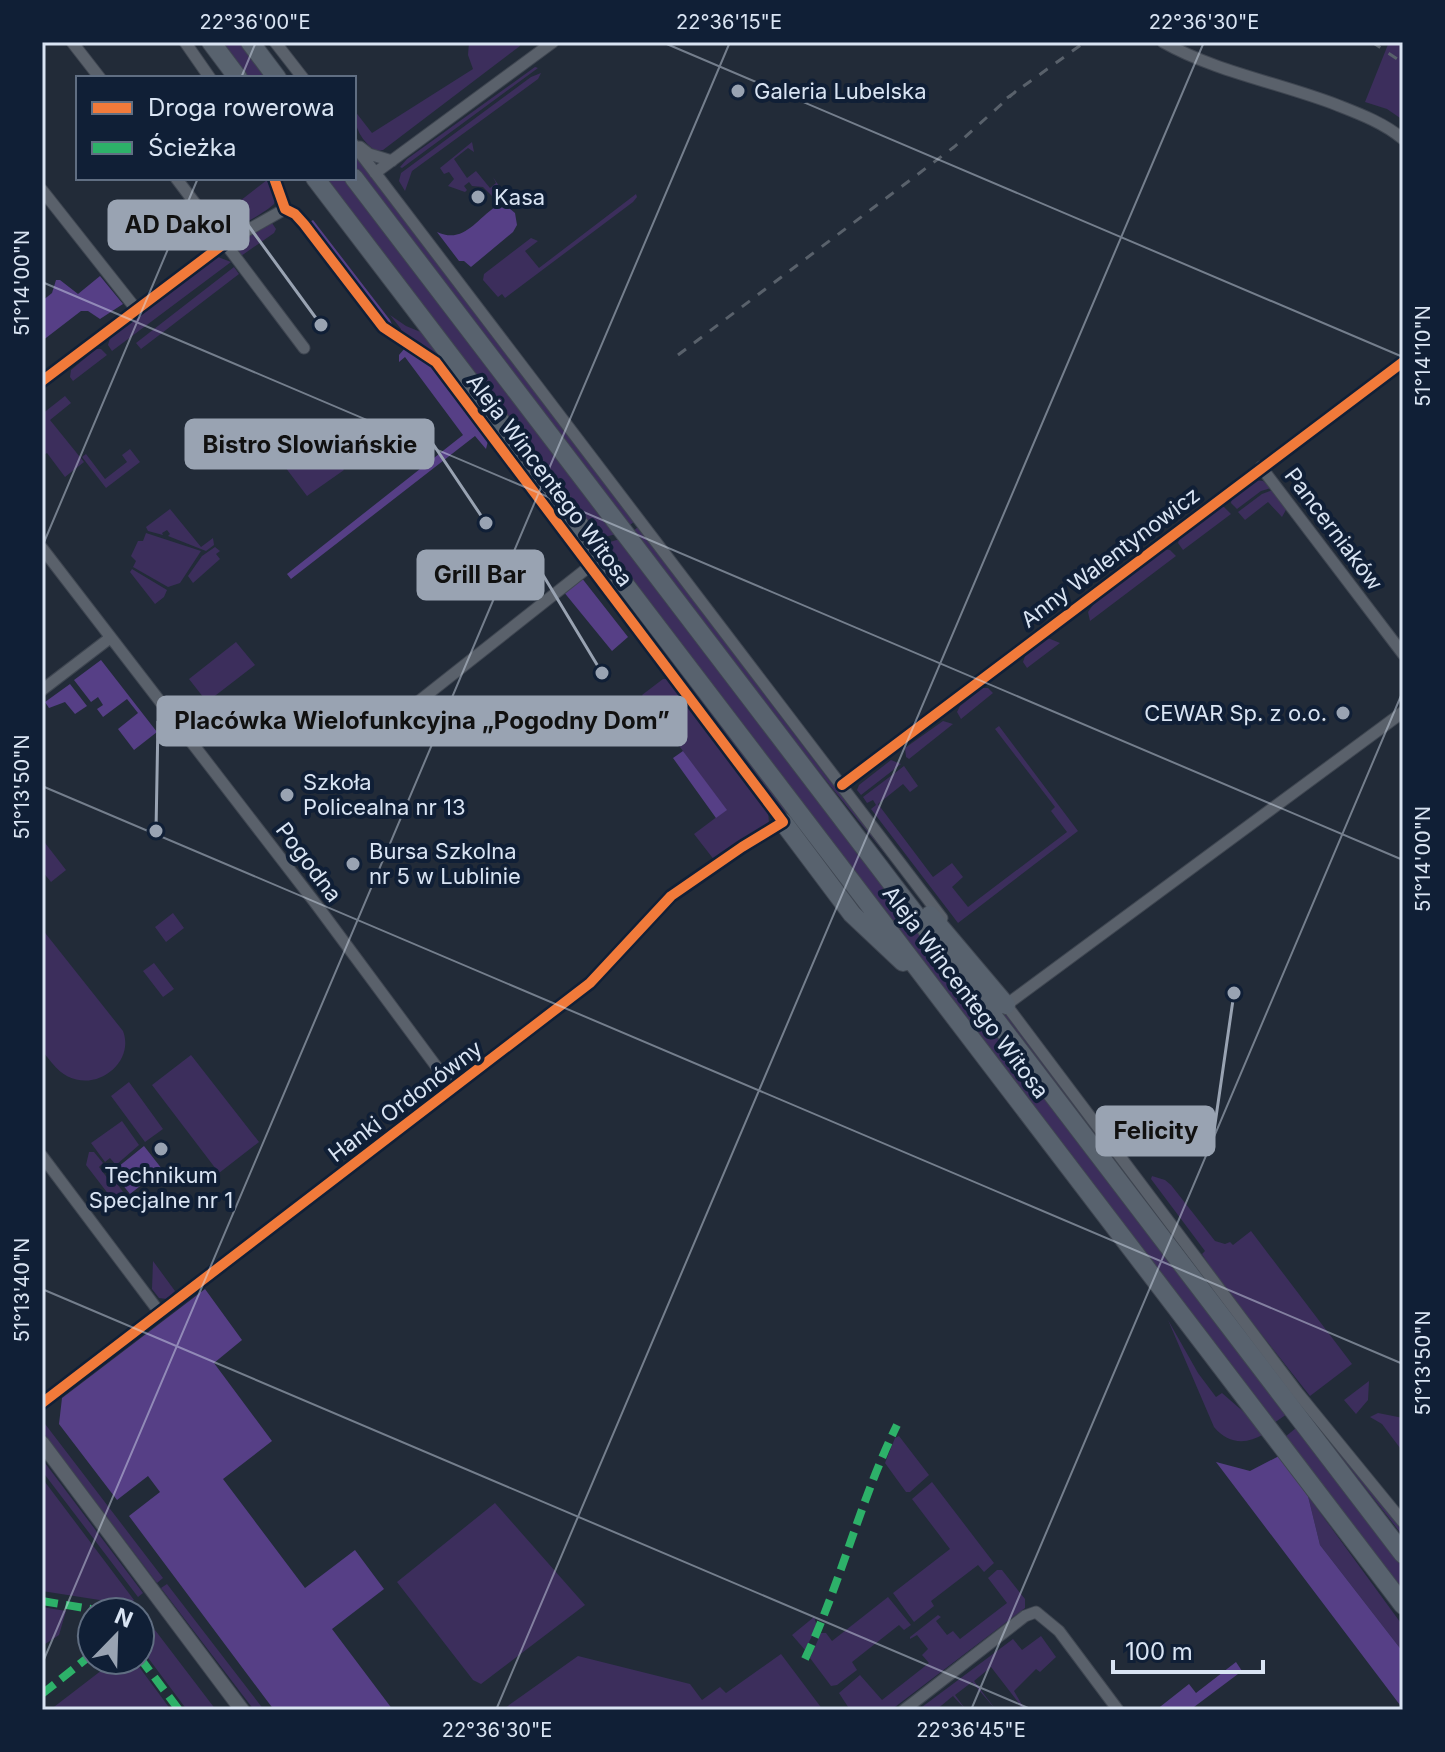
<svg xmlns="http://www.w3.org/2000/svg" width="1445" height="1752" viewBox="0 0 1445 1752" font-family="Inter,sans-serif">
  <style>
    .green { fill: #3c2e5c }
    .forest { fill: #563f86 }
    .lines { fill: none; stroke-linecap: round; stroke-linejoin: round }
    .minor-casing { stroke: #3f4651; stroke-width: 13 }
    .tertiary-casing { stroke: #3f4651; stroke-width: 16 }
    .primary-casing { stroke: #3f4651; stroke-width: 20 }
    .minor { stroke: #5a616b; stroke-width: 11 }
    .tertiary { stroke: #5a616b; stroke-width: 14 }
    .primary { stroke: #58626e; stroke-width: 18 }
    .rail { stroke: #59616b; stroke-width: 3; stroke-dasharray: 10 10; stroke-linecap: butt }
    .quiet { stroke: #2db169; stroke-width: 8; stroke-dasharray: 16 8; stroke-linecap: butt }
    .cycleway-casing { stroke: #101f36; stroke-width: 15 }
    .cycleway { stroke: #f17a3a; stroke-width: 10 }
    .ticks { fill: none; stroke: #d9e4f3; stroke-width: 2; stroke-opacity: 0.45 }
    .poi-dot { fill: #99a3b2; stroke: #101f36; stroke-width: 3 }
    .labels { text-anchor: middle; stroke-width: 8; stroke-linejoin: round; paint-order: stroke }
    .poi-label { font-size: 22px; fill: #d9e4f3; stroke: #101f36; text-anchor: start }
    .street-label { font-size: 22px; fill: #d9e4f3; stroke: #101f36 }
    .leader { fill: none; stroke: #99a3b2; stroke-width: 3 }
    .callout-dot { fill: #99a3b2; stroke: #101f36; stroke-width: 3 }
    .callout { fill: #99a3b2; stroke: #99a3b2; stroke-width: 3 }
    .callout-label { font-size: 24px; text-anchor: middle; font-weight: bold; fill: #111 }
    .neatline { fill: none; stroke: #d9e4f3; stroke-width: 3 }
    .ticks-label { font-size: 20px; text-anchor: middle; fill: #d9e4f3 }
  </style>
  <rect width="100%" height="100%" fill="#222b38"/>
  <path class="green" d="M221,42H241L268,78H248Z
    M469,42H519L520,46L383,150L377,151C362,143 354,127 354,110L372,133L473,69L468,55Z
    M1389,42H1403V120L1387,109L1365,102Z
    M535,67L538,68L402,168L400,167L407,159Z
    M541,73L538,79L412,171L405,191L399,181L401,173L531,77Z
    M472,142L474,152L468,148L454,159L467,178L476,171L490,188L496,183L493,177L501,189L498,195L492,196L483,187L472,186L469,182L464,186L467,190L465,192L448,186L454,179L449,172L444,174L440,168Z
    M354,153L634,522L627,527L354,167Z
    M324,178H344L616,534L598,539Z
    M267,180L275,199L274,204C267,211 236,230 227,229C218,228 213,218 208,212L209,207L212,211L221,204L227,211Z
    M636,194L637,197L633,202L505,298L502,294L498,297L483,280L484,274L531,238L538,241L525,251L539,268Z
    M272,223L276,229L274,233L241,256L238,248L241,240Z
    M218,257L231,262L112,351L108,345L110,338Z
    M234,267L239,274L141,349L136,343Z
    M390,315L406,326L423,333L586,542L579,544L441,362L421,343L401,333V329Z
    M96,349H101L107,355L73,381L70,377L71,370Z
    M65,396L71,403L50,420L84,462L65,477L47,453L42,456V414Z
    M306,419L344,470L307,496L270,447Z
    M130,449L140,462L106,488L82,457L86,454L105,479L127,462L122,455Z
    M1254,480L1263,481L1271,488L1261,491L1237,509L1231,503L1232,496Z
    M1273,490L1287,508L1282,517L1268,502L1245,520L1238,512L1262,494Z
    M1218,507H1224L1231,514L1183,550L1178,543L1180,537Z
    M170,509L201,547L213,538L214,545L206,551L168,536L170,534L167,530L162,533L163,535L148,531L146,527Z
    M638,527L829,780L837,786L917,893L735,668L632,532Z
    M146,533L201,551L180,583L168,587L133,567L136,561L131,556L138,541H143Z
    M620,539L1287,1414L1274,1423L603,544Z
    M215,547L220,551L216,554L220,559L193,583L188,576L202,556Z
    M590,549L779,796L844,895L584,551Z
    M1164,549L1170,550L1176,556L1090,621L1088,612L1095,602Z
    M132,569L167,590L164,597L155,604L130,572Z
    M1048,638L1060,643L1027,668L1023,662L1026,653Z
    M236,642L255,665L207,702L189,679Z
    M663,679H670L768,809L769,824L715,861L694,834L726,810L642,695Z
    M983,688H988L993,693L961,719L957,712L960,706Z
    M943,721L953,724L909,759L906,757L905,748Z
    M999,726L1078,831L958,923L871,809L876,805L873,800L867,803L863,797L904,766L918,786L910,792L903,784L878,804L933,877L952,863L963,877L952,887L968,907L1067,832L1051,811L1055,807L995,729Z
    M891,760L901,764L861,795L857,790L859,785Z
    M42,839L66,870L51,882L42,871Z
    M911,897L970,967L1347,1455L1403,1529V1536L1341,1457L1265,1366Z
    M173,913L184,928L166,942L155,927Z
    M42,929L123,1031C137,1067 83,1103 52,1063C49,1059 43,1053 42,1048C40,1039 42,1026 42,1016C42,987 42,958 42,929Z
    M154,963L174,989L163,997L143,971Z
    M191,1055L259,1142L219,1173L152,1085Z
    M129,1082L163,1129L145,1142L111,1096Z
    M122,1121L139,1145L116,1165L110,1158L105,1162L91,1143Z
    M89,1152H94L103,1163L99,1167L111,1183L115,1181L126,1196L116,1204L86,1165Z
    M1152,1176L1165,1180L1171,1185L1215,1241L1225,1244L1230,1242L1233,1245L1251,1231L1352,1364L1310,1396L1220,1282L1202,1254L1205,1251L1151,1179Z
    M153,1261L175,1291L167,1299L159,1298L152,1289Z
    M1168,1320L1198,1373L1216,1397L1222,1393L1254,1421L1264,1434C1246,1445 1228,1444 1214,1427Z
    M1369,1381L1368,1400L1356,1414L1344,1400Z
    M1378,1413L1403,1418V1452L1382,1424L1370,1417Z
    M42,1420L163,1578L157,1583L42,1431Z
    M1296,1428L1403,1567V1593L1285,1437Z
    M899,1436L929,1475L910,1492H906L885,1463L895,1438Z
    M42,1459L143,1593L138,1597L42,1471Z
    M42,1478L134,1600L118,1612H114L106,1601L42,1591Z
    M932,1482L994,1563L984,1572L978,1565L931,1601L934,1606L914,1622L893,1593L950,1549L912,1499Z
    M1308,1496L1403,1626V1652L1320,1545Z
    M495,1503L585,1605L481,1684L473,1680L397,1582Z
    M997,1570H1002L1025,1599V1608L891,1710H850L839,1693L860,1675L882,1700L929,1663L922,1655L928,1649L917,1635L910,1639V1637L938,1615L941,1617L936,1621L947,1635L953,1631L960,1639L1007,1603L988,1578Z
    M167,1584L264,1710H254L161,1588Z
    M888,1597L911,1625L904,1630L899,1625L852,1662L857,1670L837,1685L831,1686L810,1658L821,1633H826L832,1641Z
    M42,1607L66,1611L59,1635L42,1646Z
    M814,1617L817,1626L805,1650L792,1635Z
    M155,1630L216,1710H187L140,1647V1642Z
    M1041,1636L1056,1657L1040,1672L1036,1669L1014,1691L1025,1710H1016L1021,1706L991,1667L974,1681L996,1710L972,1682L955,1695L966,1710L953,1696L936,1710H918L1013,1639L1022,1650Z
    M781,1654L823,1710L505,1708L578,1656L690,1684L702,1700L720,1687L726,1693Z
    M115,1660H134L171,1710H50Z"/>
  <path class="forest" d="M495,207L509,208L515,213L517,225L513,232L471,267L464,261H459L437,232C463,244 475,221 495,207Z
    M313,220L390,320L395,331L310,222Z
    M100,276L123,304L100,319L88,311H81L42,341V301L52,293L56,280H60L78,294Z
    M405,348L434,365L488,441L486,449L475,436L291,579L287,574L463,435L405,357L399,362V355Z
    M581,577L628,637L612,651L563,591Z
    M101,660L157,732L134,750L118,729L138,713L127,699L103,717L97,709L103,705L98,697L91,702L74,680Z
    M70,684L87,706L75,714L65,702L49,708L45,702Z
    M683,751L727,810L716,818L673,758Z
    M144,1146L162,1169L130,1194L118,1179L124,1174L118,1167Z
    M205,1289L242,1340L214,1363L272,1441L223,1479L305,1588L355,1550L384,1589L332,1629L393,1710H274L129,1516L160,1492L148,1476L117,1500L59,1424L62,1398Z
    M1279,1456L1308,1496L1320,1545L1403,1652V1709L1216,1462L1250,1471Z
    M1236,1662L1242,1671L1190,1710H1156L1189,1684L1196,1693Z"/>
  <g class="lines">
    <defs>
      <path id="minor" d="M72,42L100,78
        M185,42L210,78
        M275,42L303,78
        M1163,42C1216,72 1280,83 1337,105C1360,114 1384,123 1403,139
        M354,145L942,918
        M360,147L369,154L392,161
        M375,173L553,42
        M176,178L304,348
        M42,190L136,309
        M42,381L225,243L285,209
        M1261,467L1403,654
        M42,548L316,904L453,1089
        M42,690L110,638
        M381,731L590,566
        M842,785L1403,362
        M1004,1002L1297,1392L1403,1522
        M1006,1005L1403,712
        M42,1156L160,1313
        M42,1403L590,983L671,896L742,847L783,822L436,362L383,327L304,224L295,214L285,209L274,178
        M904,1710L1025,1616L1036,1612L1059,1631L1118,1710"/>
      <path id="tertiary" d="M42,1443L242,1710"/>
      <path id="primary" d="M211,42L238,78
        M250,42L277,78
        M315,178L1403,1605
        M354,178L1403,1554
        M783,822L852,914L903,962
        M930,915L1006,1005"/>
    </defs>
    <use href="#minor" class="minor-casing"/>
    <use href="#tertiary" class="tertiary-casing"/>
    <use href="#primary" class="primary-casing"/>
    <use href="#minor" class="minor"/>
    <use href="#tertiary" class="tertiary"/>
    <use href="#primary" class="primary"/>
    <path class="rail" d="M1372,42L1403,63
      M1007,98L1085,42
      M678,355L954,147L1016,91"/>
    <path class="quiet" d="M42,1601L91,1609
      M140,1658L179,1710
      M805,1659C841,1583 860,1500 897,1425
      M42,1694L92,1654"/>
    <defs>
      <path id="cycleway" d="M42,381L225,243
        M842,785L1403,362
        M42,1403L590,983L671,896L742,847L783,822L436,362L383,327L304,224L295,214L285,209L274,178"/>
    </defs>
    <use href="#cycleway" class="cycleway-casing"/>
    <use href="#cycleway" class="cycleway"/>
  </g>
  <path class="ticks" d="M662,42L1403,357M241,78L256,42M42,282L1403,860M42,547L198,178M42,786L1403,1364M42,1289L1033,1710M42,1664L730,42M496,1710L1204,42M971,1710L1403,691"/>
  <g class="poi-dot">
    <circle cx="738" cy="91" r="8"/>
    <circle cx="478" cy="197" r="8"/>
    <circle cx="1343" cy="713" r="8"/>
    <circle cx="287" cy="795" r="8"/>
    <circle cx="353" cy="864" r="8"/>
    <circle cx="161" cy="1149" r="8"/>
  </g>
  <g class="labels">
    <g class="poi-label">
      <text x="754" y="99">Galeria Lubelska</text>
      <text x="494" y="205">Kasa</text>
      <text x="1327" y="721" text-anchor="end">CEWAR Sp. z o.o.</text>
      <text x="303" y="790">Szkoła<tspan x="303" dy="25">Policealna nr 13</tspan></text>
      <text x="369" y="859">Bursa Szkolna<tspan x="369" dy="25">nr 5 w Lublinie</tspan></text>
      <text x="161" y="1183" text-anchor="middle">Technikum<tspan x="161" dy="25">Specjalne nr 1</tspan></text>
    </g>
    <g class="street-label">
      <text transform="translate(550 480) rotate(53)" y="8">Aleja Wincentego Witosa</text>
      <text transform="translate(1334 529) rotate(53)" y="8">Pancerniaków</text>
      <text transform="translate(1110 557) rotate(-37)" y="8">Anny Walentynowicz</text>
      <text transform="translate(309 862) rotate(53)" y="8">Pogodna</text>
      <text transform="translate(966 992) rotate(53)" y="8">Aleja Wincentego Witosa</text>
      <text transform="translate(405 1101) rotate(-37)" y="8">Hanki Ordonówny</text>
    </g>
  </g>
  <path class="leader" d="M321 325L248 225M486 523L433 444M602 673L543 575M156 831L158 721M1234 993L1214 1131"/>
  <g class="callout-dot">
    <circle cx="321" cy="325" r="8"/>
    <circle cx="486" cy="523" r="8"/>
    <circle cx="602" cy="673" r="8"/>
    <circle cx="156" cy="831" r="8"/>
    <circle cx="1234" cy="993" r="8"/>
  </g>
  <g class="callout">
    <rect x="109" y="201" width="139" height="48" rx="8"/>
    <rect x="186" y="420" width="247" height="48" rx="8"/>
    <rect x="418" y="551" width="125" height="48" rx="8"/>
    <rect x="158" y="697" width="528" height="48" rx="8"/>
    <rect x="1097" y="1107" width="117" height="48" rx="8"/>
  </g>
  <g class="callout-label">
    <text x="178" y="233">AD Dakol</text>
    <text x="310" y="453">Bistro Slowiańskie</text>
    <text x="480" y="583">Grill Bar</text>
    <text x="422" y="729">Placówka Wielofunkcyjna „Pogodny Dom”</text>
    <text x="1156" y="1139">Felicity</text>
  </g>
  <rect width="1445" height="1752" fill="none" stroke="#101f36" stroke-width="88"/>
  <rect x="76" y="76" width="280" height="104" fill="#101f36" stroke="#606e82" stroke-width="2"/>
  <rect x="92" y="102" width="40" height="12" fill="#f17a3a" stroke="#606e82" stroke-width="2"/>
  <text x="148" y="116" font-size="24" fill="#d9e4f3">Droga rowerowa</text>
  <rect x="92" y="142" width="40" height="12" fill="#2db169" stroke="#606e82" stroke-width="2"/>
  <text x="148" y="156" font-size="24" fill="#d9e4f3">Ścieżka</text>
  <g transform="translate(116 1636) rotate(23)"><circle r="38" fill="#101f36" stroke="#606e82" stroke-width="2"/>
  <path d="M0-6L14 30L0 20L-14 30Z" fill="#99a3b2"/>
  <text y="-12" font-size="22" font-weight="bold" text-anchor="middle" fill="#d9e4f3">N</text>
  </g>
  <path d="M1113 1660v12h150v-12" fill="none" stroke="#d9e4f3" stroke-width="4"/>
  <text x="1125" y="1660" font-size="24" fill="#d9e4f3" stroke="#101f36" stroke-width="6" paint-order="stroke">100 m</text>
  <rect x="44" y="44" width="1357" height="1664" class="neatline"/>
  <g class="ticks-label">
    <text x="255" y="29">22°36'00"E</text>
    <text x="729" y="29">22°36'15"E</text>
    <text x="1204" y="29">22°36'30"E</text>
    <text transform="translate(22 283) rotate(-90)" y="7">51°14'00"N</text>
    <text transform="translate(1423 356) rotate(-90)" y="7">51°14'10"N</text>
    <text transform="translate(22 787) rotate(-90)" y="7">51°13'50"N</text>
    <text transform="translate(1423 859) rotate(-90)" y="7">51°14'00"N</text>
    <text transform="translate(22 1290) rotate(-90)" y="7">51°13'40"N</text>
    <text transform="translate(1423 1363) rotate(-90)" y="7">51°13'50"N</text>
    <text x="497" y="1737">22°36'30"E</text>
    <text x="971" y="1737">22°36'45"E</text>
  </g>
</svg>
